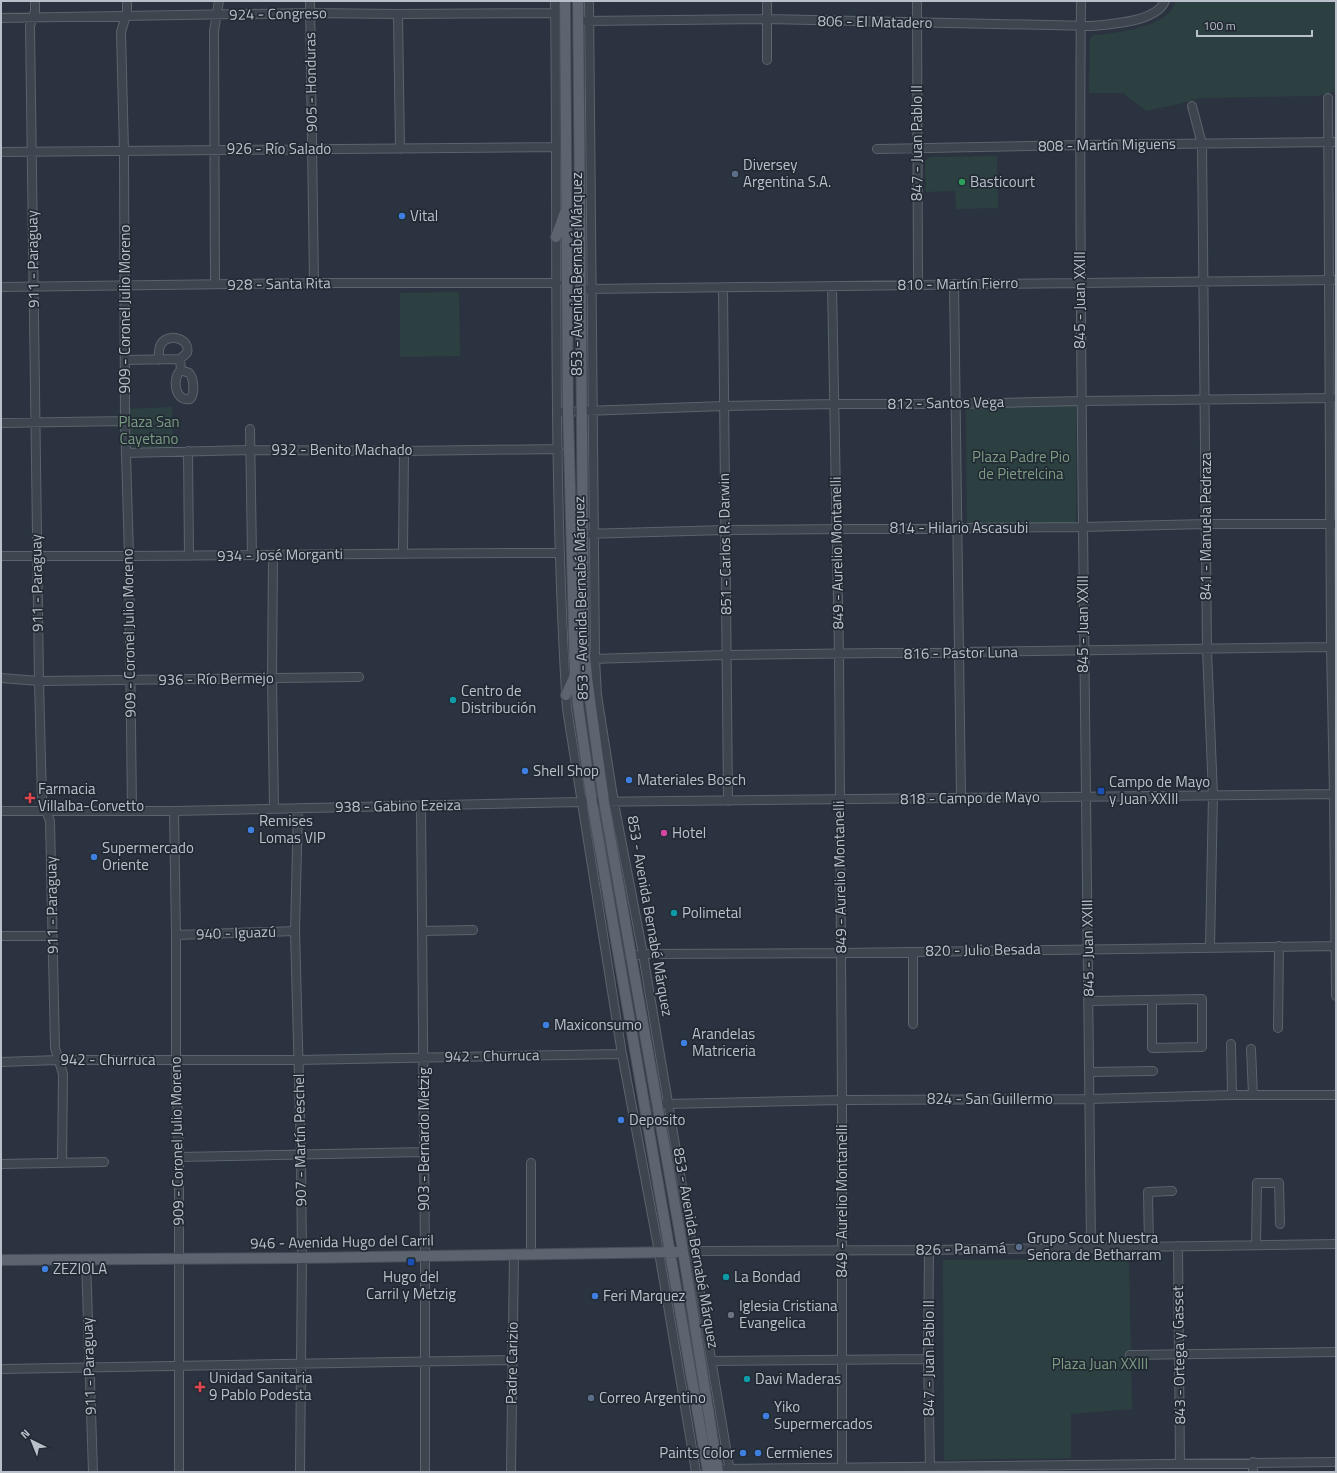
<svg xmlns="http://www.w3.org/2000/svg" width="1337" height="1473" viewBox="0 0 1337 1473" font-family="'Titillium Web',sans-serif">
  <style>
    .green { fill: #2d4041 }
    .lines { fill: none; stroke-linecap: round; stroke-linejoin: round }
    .minor-casing { stroke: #5b636c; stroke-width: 10 }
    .major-casing { stroke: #474e58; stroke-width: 12 }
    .minor { stroke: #3d454f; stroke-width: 8 }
    .major { stroke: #5c646f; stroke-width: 10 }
    .service-dot { fill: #5c6f8a; stroke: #222a34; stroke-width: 1.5 }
    .leisure-dot { fill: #2e9e5b; stroke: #222a34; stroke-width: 1.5 }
    .shop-dot { fill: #3f7fe0; stroke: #222a34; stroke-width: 1.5 }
    .culture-dot { fill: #0f9aa8; stroke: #222a34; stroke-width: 1.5 }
    .transit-dot { fill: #1a4fb4; stroke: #222a34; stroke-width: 1.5 }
    .health-dot { fill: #e0444e; stroke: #222a34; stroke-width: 1.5 }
    .hotel-dot { fill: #d1479c; stroke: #222a34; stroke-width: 1.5 }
    .worship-dot { fill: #6b7280; stroke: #222a34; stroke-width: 1.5 }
    .labels { text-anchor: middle; stroke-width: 3.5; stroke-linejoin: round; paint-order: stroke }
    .street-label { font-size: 15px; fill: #bac0c9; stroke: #222a34 }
    .poi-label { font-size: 15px; fill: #bac0c9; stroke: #222a34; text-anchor: start }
    .park-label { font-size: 15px; fill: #7b9c82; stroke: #222a34 }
  </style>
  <rect width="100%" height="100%" fill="#2a333f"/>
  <path class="green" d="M1175,1H1336V91L1317,96L1200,98L1183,103L1146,111L1123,93H1089L1090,38L1094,35C1112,34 1151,28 1165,16C1171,13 1174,7 1175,1Z
    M997,156L998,208L956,209L955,191L926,192L925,161L929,157Z
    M459,292L460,356L400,357V293Z
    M966,406H1076V525L967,526Z
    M172,407L173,451L126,453L125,409Z
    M1129,1257L1132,1409L1071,1414V1458L944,1460L943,1260L1070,1259Z"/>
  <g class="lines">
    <defs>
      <path id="minor" d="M35,1V11L30,26L39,681L42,800L50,821L55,1048L63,1074L62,1163
        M127,1V12L121,32L124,151L125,421L129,555L132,810
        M310,1L314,283
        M555,1C558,237 552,473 567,709L622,1054L659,1252L696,1472
        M589,1L595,659L597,695L614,803L643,954L730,1472
        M917,1L918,284
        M1081,1C1079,176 1081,352 1083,527C1085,767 1089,1007 1091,1247
        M398,14L400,149
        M1,18L310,13L398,14L555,13
        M585,21L767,19L1092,26C1112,24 1156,22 1165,1
        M767,60V1
        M1328,98L1331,647L1334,794L1336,996
        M1192,106L1202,144L1207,650L1213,795L1210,947
        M877,149L1081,145L1336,142
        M1,152L556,147
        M215,284L214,31L219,1
        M954,284L961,798
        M832,286L839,654L842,1100V1467
        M1,287L314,283H557
        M723,287L728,801
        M587,289L1336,280
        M180,359L181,370C172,377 174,402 190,399C195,394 194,378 189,373L181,370
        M125,360L180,359L187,353C191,339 169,332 161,344C158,349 159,355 159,360
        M557,412L724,406L833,404H957L1081,401L1336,398
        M1,423L125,421
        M250,429L252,555
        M188,451L189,556
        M126,453L250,450L404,451L558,449
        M583,534L725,530L1083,527L1206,524H1335
        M403,553L404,451
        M1,556C187,557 373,553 559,553
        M273,556L272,678L274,808
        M591,659L727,655L1335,647
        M1,678L39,681L359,677
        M421,806L425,1257V1472
        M298,808L295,931L301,1154L302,1258L300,1472
        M1,811H174L581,802L1336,794
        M174,811L176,935V1061L179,1157V1472
        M422,931L473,930
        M176,935L295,931
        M1,936H52
        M913,952V1024
        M630,956L643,954L841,953L1336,946
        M1089,1001L1202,999V1047L1152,1048V1000
        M1278,1028L1279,946
        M1231,1044L1232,1095
        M1251,1049L1253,1095
        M1,1062L58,1060H297L622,1054
        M1090,1072L1153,1071
        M644,1107L668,1104L842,1100L1090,1099L1232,1095H1336
        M179,1157L424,1152
        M1,1164L104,1162
        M1256,1245L1257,1183H1279L1280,1224
        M1149,1246L1148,1192L1172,1191
        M1178,1246L1180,1463
        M929,1250L928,1359L930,1466
        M689,1251L929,1250L1336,1244
        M531,1254V1163
        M86,1259L93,1472
        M1130,1355L1336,1352
        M711,1361L928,1359
        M1,1369L512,1360
        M1253,1462V1472
        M725,1469L1336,1462
        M511,1472L514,1255"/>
      <path id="major" d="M565,1L568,411L575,673L578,705L592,802L708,1472
        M578,1L583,549L584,643L587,678L604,802L683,1251L718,1472
        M556,237L565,212
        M566,695L575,675
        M1,1260L302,1258L677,1252"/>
    </defs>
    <use href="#minor" class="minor-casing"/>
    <use href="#major" class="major-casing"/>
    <use href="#minor" class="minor"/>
    <use href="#major" class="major"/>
  </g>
  <g class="service-dot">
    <circle cx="735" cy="174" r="4"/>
    <circle cx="1019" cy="1247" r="4"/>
    <circle cx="591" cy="1398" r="4"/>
  </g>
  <circle class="leisure-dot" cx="962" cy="182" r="4"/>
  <g class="shop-dot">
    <circle cx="402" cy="216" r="4"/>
    <circle cx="525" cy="771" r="4"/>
    <circle cx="629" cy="780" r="4"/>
    <circle cx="251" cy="830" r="4"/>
    <circle cx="94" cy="857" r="4"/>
    <circle cx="546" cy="1025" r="4"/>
    <circle cx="684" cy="1043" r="4"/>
    <circle cx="621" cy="1120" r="4"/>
    <circle cx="45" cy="1269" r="4"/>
    <circle cx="595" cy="1296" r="4"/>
    <circle cx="766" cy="1416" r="4"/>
    <circle cx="743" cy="1453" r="4"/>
    <circle cx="758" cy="1453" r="4"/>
  </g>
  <g class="culture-dot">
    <circle cx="453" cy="700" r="4"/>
    <circle cx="674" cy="913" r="4"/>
    <circle cx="726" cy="1277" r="4"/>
    <circle cx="747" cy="1379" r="4"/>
  </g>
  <g class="transit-dot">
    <rect x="1097" y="787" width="8" height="8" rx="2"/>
    <rect x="407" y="1258" width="8" height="8" rx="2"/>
  </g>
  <g class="health-dot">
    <path d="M28 792h4v4h4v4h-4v4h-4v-4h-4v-4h4z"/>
    <path d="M198 1381h4v4h4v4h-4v4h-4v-4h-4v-4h4z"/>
  </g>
  <circle class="hotel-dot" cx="664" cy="833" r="4"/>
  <circle class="worship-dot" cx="731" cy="1315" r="4"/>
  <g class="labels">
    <g class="street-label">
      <text transform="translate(278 14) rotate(-1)" y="5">924 - Congreso</text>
      <text transform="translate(875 22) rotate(1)" y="5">806 - El Matadero</text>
      <text transform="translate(311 82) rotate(-91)" y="5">905 - Honduras</text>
      <text transform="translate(917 143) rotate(-90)" y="5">847 - Juan Pablo II</text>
      <text transform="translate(1107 145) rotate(-1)" y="5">808 - Martín Miguens</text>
      <text x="279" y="154">926 - Río Salado</text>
      <text transform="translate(33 259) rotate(-91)" y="5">911 - Paraguay</text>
      <text transform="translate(577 274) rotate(-90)" y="5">853 - Avenida Bernabé Márquez</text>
      <text transform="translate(279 284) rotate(-1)" y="5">928 - Santa Rita</text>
      <text transform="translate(958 284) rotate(-1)" y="5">810 - Martín Fierro</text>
      <text transform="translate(1080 300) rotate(-90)" y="5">845 - Juan XXIII</text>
      <text transform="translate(125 309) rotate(-90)" y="5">909 - Coronel Julio Moreno</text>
      <text transform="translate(946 403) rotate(-1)" y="5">812 - Santos Vega</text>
      <text x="342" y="455">932 - Benito Machado</text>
      <text transform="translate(1206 526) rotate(-90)" y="5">841 - Manuela Pedraza</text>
      <text x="959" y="533">814 - Hilario Ascasubi</text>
      <text transform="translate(725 544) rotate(-91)" y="5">851 - Carlos R. Darwin</text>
      <text transform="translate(837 553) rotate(-91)" y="5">849 - Aurelio Montanelli</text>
      <text transform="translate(280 555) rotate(-1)" y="5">934 - José Morganti</text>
      <text transform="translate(37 583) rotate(-91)" y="5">911 - Paraguay</text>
      <text transform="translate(581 598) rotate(-91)" y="5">853 - Avenida Bernabé Márquez</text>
      <text transform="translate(1083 624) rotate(-90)" y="5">845 - Juan XXIII</text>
      <text transform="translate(129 633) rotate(-91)" y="5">909 - Coronel Julio Moreno</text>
      <text transform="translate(961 653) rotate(-1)" y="5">816 - Pastor Luna</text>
      <text transform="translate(216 679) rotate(-1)" y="5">936 - Río Bermejo</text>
      <text transform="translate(970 798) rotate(-1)" y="5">818 - Campo de Mayo</text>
      <text transform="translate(398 806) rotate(-1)" y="5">938 - Gabino Ezeiza</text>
      <text transform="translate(840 877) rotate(-91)" y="5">849 - Aurelio Montanelli</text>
      <text transform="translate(52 905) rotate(-91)" y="5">911 - Paraguay</text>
      <text transform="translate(650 916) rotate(80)" y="5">853 - Avenida Bernabé Márquez</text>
      <text transform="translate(236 933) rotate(-2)" y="5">940 - Iguazú</text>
      <text transform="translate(1088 948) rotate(-91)" y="5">845 - Juan XXIII</text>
      <text transform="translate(983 950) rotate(-1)" y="5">820 - Julio Besada</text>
      <text transform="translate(492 1056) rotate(-1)" y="5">942 - Churruca</text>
      <text x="108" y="1065">942 - Churruca</text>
      <text x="990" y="1104">824 - San Guillermo</text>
      <text transform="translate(424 1139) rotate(-90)" y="5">903 - Bernardo Metzig</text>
      <text transform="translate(300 1140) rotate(-91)" y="5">907 - Martín Peschel</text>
      <text transform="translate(177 1141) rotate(-91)" y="5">909 - Coronel Julio Moreno</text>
      <text transform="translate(842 1201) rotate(-90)" y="5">849 - Aurelio Montanelli</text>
      <text transform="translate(342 1242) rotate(-1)" y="5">946 - Avenida Hugo del Carril</text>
      <text transform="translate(696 1248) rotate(80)" y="5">853 - Avenida Bernabé Márquez</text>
      <text transform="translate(961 1249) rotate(-1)" y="5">826 - Panamá</text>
      <text transform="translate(1179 1355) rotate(-91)" y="5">843 - Ortega y Gasset</text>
      <text transform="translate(929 1358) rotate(-90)" y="5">847 - Juan Pablo II</text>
      <text transform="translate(512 1363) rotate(-89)" y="5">Padre Carizio</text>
      <text transform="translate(89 1366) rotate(-92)" y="5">911 - Paraguay</text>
    </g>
    <g class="poi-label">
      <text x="743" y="170">Diversey<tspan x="743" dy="17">Argentina S.A.</tspan></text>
      <text x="970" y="187">Basticourt</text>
      <text x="410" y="221">Vital</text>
      <text x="461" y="696">Centro de<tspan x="461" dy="17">Distribución</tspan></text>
      <text x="533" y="776">Shell Shop</text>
      <text x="637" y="785">Materiales Bosch</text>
      <text x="1109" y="787">Campo de Mayo<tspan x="1109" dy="17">y Juan XXIII</tspan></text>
      <text x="38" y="794">Farmacia<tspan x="38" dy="17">Villalba-Corvetto</tspan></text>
      <text x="259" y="826">Remises<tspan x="259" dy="17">Lomas VIP</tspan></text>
      <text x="672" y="838">Hotel</text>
      <text x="102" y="853">Supermercado<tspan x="102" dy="17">Oriente</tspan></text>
      <text x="682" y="918">Polimetal</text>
      <text x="554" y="1030">Maxiconsumo</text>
      <text x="692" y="1039">Arandelas<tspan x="692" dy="17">Matriceria</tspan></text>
      <text x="629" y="1125">Deposito</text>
      <text x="1027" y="1243">Grupo Scout Nuestra<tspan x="1027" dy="17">Señora de Betharram</tspan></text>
      <text x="53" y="1274">ZEZIOLA</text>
      <text x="411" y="1282" text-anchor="middle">Hugo del<tspan x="411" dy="17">Carril y Metzig</tspan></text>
      <text x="734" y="1282">La Bondad</text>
      <text x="603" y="1301">Feri Marquez</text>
      <text x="739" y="1311">Iglesia Cristiana<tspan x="739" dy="17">Evangelica</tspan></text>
      <text x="209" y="1383">Unidad Sanitaria<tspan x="209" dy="17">9 Pablo Podesta</tspan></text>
      <text x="755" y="1384">Davi Maderas</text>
      <text x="599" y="1403">Correo Argentino</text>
      <text x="774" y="1412">Yiko<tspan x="774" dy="17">Supermercados</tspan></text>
      <text x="735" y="1458" text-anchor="end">Paints Color</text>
      <text x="766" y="1458">Cermienes</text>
    </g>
    <g class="park-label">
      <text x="149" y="427">Plaza San<tspan x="149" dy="17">Cayetano</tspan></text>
      <text x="1021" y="462">Plaza Padre Pio<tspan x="1021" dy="17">de Pietrelcina</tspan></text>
      <text x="1100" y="1369">Plaza Juan XXIII</text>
    </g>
  </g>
  <rect width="1337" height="1473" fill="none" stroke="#bac0c9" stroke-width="4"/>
  <g transform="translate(32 1441) rotate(317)" stroke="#222a34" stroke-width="3" paint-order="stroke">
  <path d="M0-3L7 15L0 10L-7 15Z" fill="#bac0c9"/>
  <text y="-6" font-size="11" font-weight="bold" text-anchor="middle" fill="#bac0c9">N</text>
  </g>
  <path d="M1197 30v6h115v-6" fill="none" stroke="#bac0c9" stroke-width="2"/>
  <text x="1203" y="30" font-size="12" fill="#bac0c9" stroke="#222a34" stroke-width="3" paint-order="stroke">100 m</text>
</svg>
